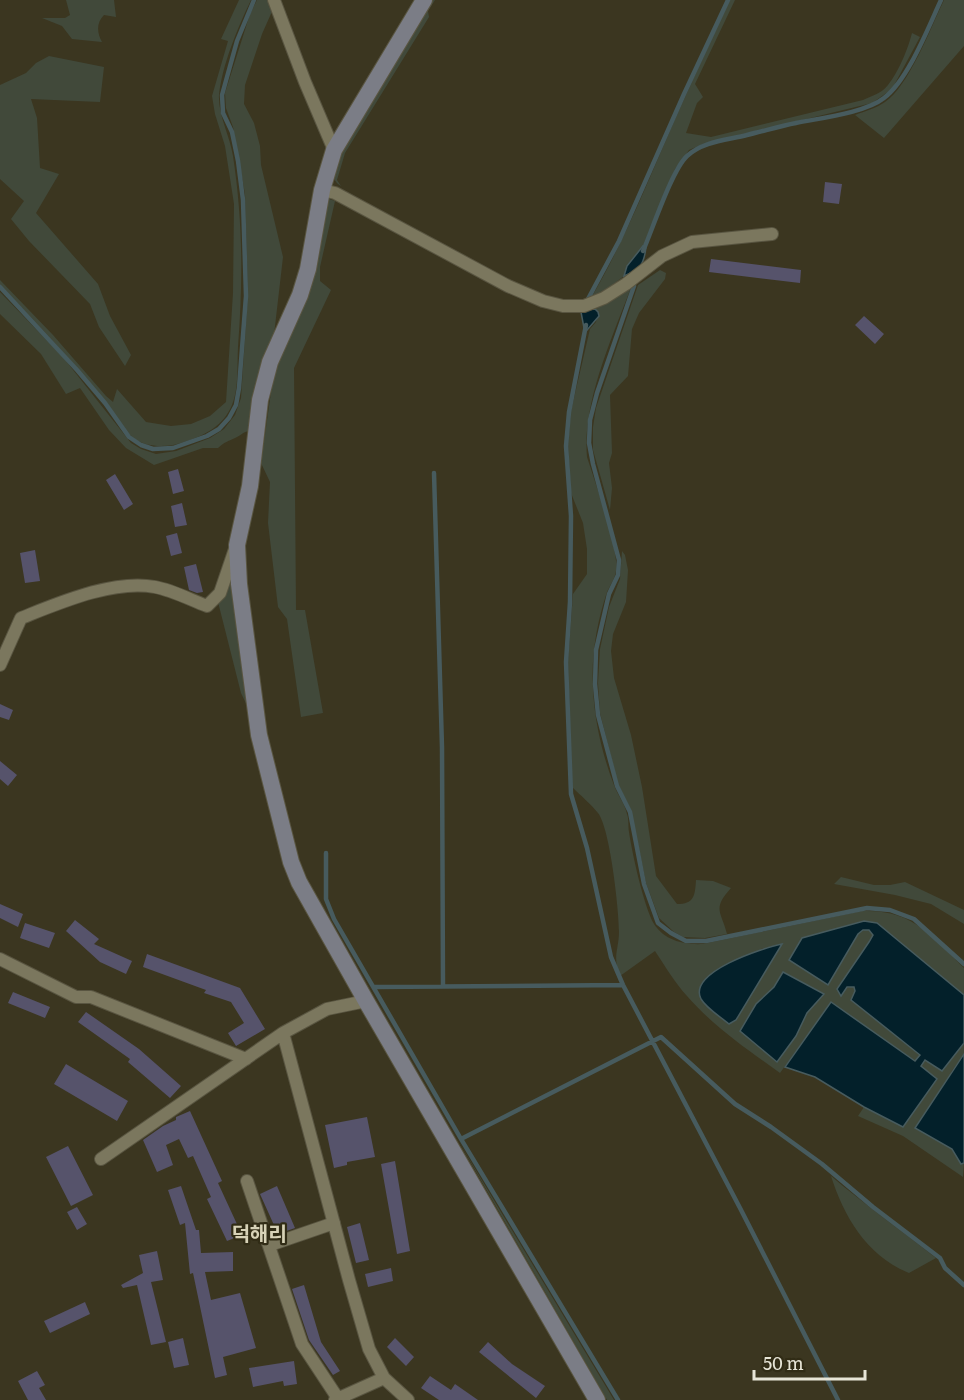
<svg xmlns="http://www.w3.org/2000/svg" width="964" height="1400" viewBox="0 0 964 1400" font-family="Literata,'Noto Sans KR',serif">
  <style>
    .green { fill: #41493a; fill-rule: evenodd }
    .water { fill: #03202a; stroke: #475b5e; stroke-width: 1.5 }
    .lines { fill: none; stroke-linecap: round; stroke-linejoin: round }
    .stream { stroke: #475b5e; stroke-width: 4.5 }
    .building { fill: #56536b }
    .street-casing { stroke: #595541; stroke-width: 14 }
    .secondary-casing { stroke: #595541; stroke-width: 18 }
    .street { stroke: #7b775e; stroke-width: 12 }
    .secondary { stroke: #7b7d86; stroke-width: 16 }
    .labels { text-anchor: middle; stroke-width: 4.5; stroke-linejoin: round; paint-order: stroke }
    .quarter-label { font-size: 20px; font-weight: bold; fill: #d7d2b7; stroke: #312c16 }
  </style>
  <rect width="100%" height="100%" fill="#3b3620"/>
  <path class="green" d="M66,0H114L116,17L104,15C96,23 97,33 102,42L72,39L62,26L42,18H65L70,15Z
    M239,0H251C238,27 222,65 219,95C218,115 230,136 233,156C243,222 243,281 238,347C237,366 239,388 232,405C223,426 207,434 187,441C171,447 150,449 135,439C120,428 108,403 95,389C65,353 33,319 0,285V280L53,335L106,396L113,402L117,389L146,422L171,426L191,424L210,416L226,402L233,293L234,204L225,146L215,114L212,96L228,41L221,39Z
    M257,0H271L274,7L262,34L245,85L244,104L254,123L260,146L261,165L283,257L272,352L253,431C242,431 244,434 235,438C227,442 226,441 218,448H203L154,465L126,448L109,430L80,388L66,394L41,354L0,314V292L62,356L131,443L141,449L156,454L176,451L210,438L224,429L235,415L241,398L248,294L245,194L233,127L226,108L225,93L250,14Z
    M429,0H435L428,11L429,17L345,153L337,180L341,186C330,180 334,170 336,159Z
    M730,0H735L695,84L703,97L697,103L686,133L711,137L863,100C872,96 882,93 888,85C898,73 908,49 912,33L920,37L892,89L872,103L703,144L689,150L675,169L643,246L627,266L624,276L611,286L591,298C618,252 639,203 660,154C682,102 706,51 730,0Z
    M944,0H964V46L884,138L855,115C865,111 877,108 885,102C909,86 931,27 944,0Z
    M49,56L104,67L100,102L31,99L37,118L40,168L59,174L36,213L98,284L110,316L131,355L125,366L99,327L90,304L29,241L11,219L24,201L0,179V85L26,73L36,63Z
    M326,198L335,201L320,267V281L331,290L294,368L296,610H305L323,713L301,717L287,619L278,607L268,523L270,482L261,463L272,385Z
    M660,270L666,273L665,279L639,313L632,329L628,376L610,395L612,453L609,463L612,488L610,510L593,450V427L596,408L638,285Z
    M632,285C613,336 582,402 587,457C594,479 620,552 616,571C615,578 610,586 607,592C597,622 591,655 593,687C594,719 602,754 614,785C617,794 625,804 627,814C629,819 628,826 629,832C632,853 644,907 654,924C665,941 685,945 703,944L862,911C912,909 931,935 964,968V995L890,933L864,921L828,985L858,934L864,930H869L873,935L869,942L838,989L854,987L855,991L852,1001L920,1055L915,1061L831,1002L780,1073C748,1050 714,1027 687,996C675,983 665,966 655,951L620,976C612,956 619,950 619,931C619,910 610,828 598,813C591,804 580,795 572,787L568,661L573,594L587,574V549L583,523L571,493L568,445L571,411L590,329L596,322L598,312L595,309ZM782,944L736,1020L761,949ZM774,987L824,994L807,1013L796,1036L777,1062L740,1031L756,1004Z
    M622,551L625,555L628,570L626,602L613,634L611,651L614,678L631,735L642,787L656,876L677,904C694,904 695,896 696,880L713,881L731,888C712,909 721,911 727,934L705,938L683,937L674,932L659,918L646,883L631,810L618,784L600,713L598,683L600,649L609,607L620,579Z
    M236,556L254,720L241,693L218,602Z
    M841,877L874,885H890L905,882L964,910V924L931,904L895,895L834,884Z
    M964,1043V1054L951,1072L941,1142L952,1149L961,1163H964L963,1177L903,1136L858,1116L864,1107L903,1126L936,1079L920,1066L925,1060L942,1071Z
    M459,1142L614,1400H607Z
    M831,1176C865,1205 901,1230 936,1258L909,1273C867,1256 844,1217 831,1176Z"/>
  <path class="water" d="M643,246L646,247C644,265 640,269 624,276L627,266Z
    M595,309L598,312L599,316L587,330L584,328L581,312L584,310Z
    M864,921L877,923L964,995V1043L942,1071L925,1060L921,1066L937,1079L903,1127L864,1107L815,1077L785,1067L831,1002L915,1061L920,1055L851,1000L855,991L854,987H847L841,996L837,989L869,942L873,935L869,930H863L858,934L828,985L789,960L802,938Z
    M782,944L736,1020L729,1024C721,1017 707,1009 701,999C687,972 763,948 782,944Z
    M783,972L824,994L807,1013L796,1036L777,1062L740,1031L756,1004L774,987Z
    M964,1054V1163L961,1164L952,1149L915,1128Z"/>
  <g class="lines">
    <path class="stream" d="M643,251C653,228 672,170 687,156C703,141 728,140 747,135C764,131 780,126 796,123C820,118 865,113 884,98C908,80 928,28 941,0
      M634,286L597,393L590,420L589,443L593,464L619,560L618,575L609,594L596,650L595,684L598,715L617,786L630,812L644,884L658,923L671,933L686,941H706L867,908L890,910L914,919L964,964
      M0,287L77,370L105,403L129,437L141,445L153,449L173,448L207,436L219,429L229,418L236,405L239,388L246,296L243,200L238,161L232,132L223,113L222,95L237,41L254,0
      M588,299L619,241L684,94L728,0
      M586,325L569,412L566,446L571,516L570,602L566,662L571,794L587,848L611,957L623,985L740,1208L838,1400
      M434,473L442,747L443,986
      M326,853V899L334,919L461,1139L618,1400
      M374,987L623,985
      M461,1139L661,1037L735,1104L771,1127L822,1164L873,1207L940,1258L945,1268L964,1285"/>
  </g>
  <path class="building" d="M825,182L842,184L839,204L823,202Z
    M711,259L801,270L800,283L709,272Z
    M864,316L884,334L875,344L855,325Z
    M178,469L184,491L173,494L168,472Z
    M115,474L133,504L124,510L106,480Z
    M182,503L187,525L175,527L171,506Z
    M177,533L182,553L171,556L166,536Z
    M35,550L40,581L25,583L20,553Z
    M196,564L203,592L197,593L189,590L184,567Z
    M0,704L13,710L9,720L0,717Z
    M0,761L17,775L8,786L0,779Z
    M0,904L23,914L18,927L0,918Z
    M75,920L99,939L94,944L132,961L126,974L100,962L66,931Z
    M25,923L55,933L49,948L20,938Z
    M147,954L240,988L265,1029L236,1046L228,1033L244,1023L231,1002L204,993L206,990L143,967Z
    M13,992L50,1007L45,1018L8,1003Z
    M86,1012L139,1049L181,1086L170,1098L128,1062L130,1059L78,1022Z
    M66,1064L128,1101L117,1121L54,1084Z
    M190,1111L222,1181L218,1183L242,1235L227,1241L207,1199L211,1197L193,1156L188,1158L179,1139L166,1145L173,1165L157,1172L143,1140L163,1126L176,1120V1117Z
    M367,1117L375,1157L347,1162V1165L334,1168L325,1125Z
    M68,1146L93,1195L71,1206L46,1157Z
    M395,1161L410,1251L397,1254L381,1164Z
    M181,1186L196,1230H199L201,1253L233,1252V1271L205,1272L211,1300L240,1293L256,1348L223,1357L227,1375L215,1378L193,1273L190,1274L185,1223L180,1225L168,1190Z
    M277,1186L295,1228L278,1234L260,1194Z
    M77,1207L87,1224L77,1230L67,1212Z
    M360,1223L369,1260L356,1263L347,1227Z
    M157,1251L163,1280L151,1282L166,1342L151,1345L137,1285L123,1288L121,1285L143,1273L139,1255Z
    M391,1268L393,1281L368,1287L365,1274Z
    M304,1285L321,1342L340,1371L333,1375L309,1340L292,1289Z
    M85,1302L90,1314L50,1333L44,1321Z
    M183,1338L189,1365L174,1368L168,1342Z
    M395,1338L414,1357L406,1366L387,1347Z
    M488,1342L512,1364L545,1386L536,1398L479,1352Z
    M294,1361L297,1384L284,1386L283,1381L253,1387L249,1368Z
    M37,1371L45,1385L39,1388L46,1400H28L18,1381Z
    M430,1376L451,1390L455,1384L478,1400H439L421,1388Z"/>
  <g class="lines">
    <defs>
      <path id="street" d="M274,0L305,82L334,150
        M322,190L335,193L508,286L543,301L563,306H584L604,298L626,284L662,256L692,242L772,234
        M0,665L21,618C59,603 114,579 155,587C172,590 191,600 207,606L220,593L235,549
        M0,959L76,997H91L246,1059
        M283,1033L349,1280L369,1349L384,1378L408,1400
        M101,1159L283,1033L327,1009L366,1001
        M247,1181L302,1344L339,1400
        M270,1245L334,1223
        M335,1400L384,1378"/>
      <path id="secondary" d="M424,0L334,150L322,190L308,269L300,295L270,362L260,400L250,486L237,545L239,584L259,735L291,862L299,882L366,1001L597,1400"/>
    </defs>
    <use href="#street" class="street-casing"/>
    <use href="#secondary" class="secondary-casing"/>
    <use href="#street" class="street"/>
    <use href="#secondary" class="secondary"/>
  </g>
  <g class="labels">
    <g class="quarter-label">
      <text x="259" y="1241">덕해리</text>
    </g>
  </g>
  <path d="M754 1370v9h111v-9" fill="none" stroke="#e7e5d7" stroke-width="3"/>
  <text x="763" y="1370" font-size="18" fill="#e7e5d7" stroke="#312c16" stroke-width="4.5" paint-order="stroke">50 m</text>
</svg>
